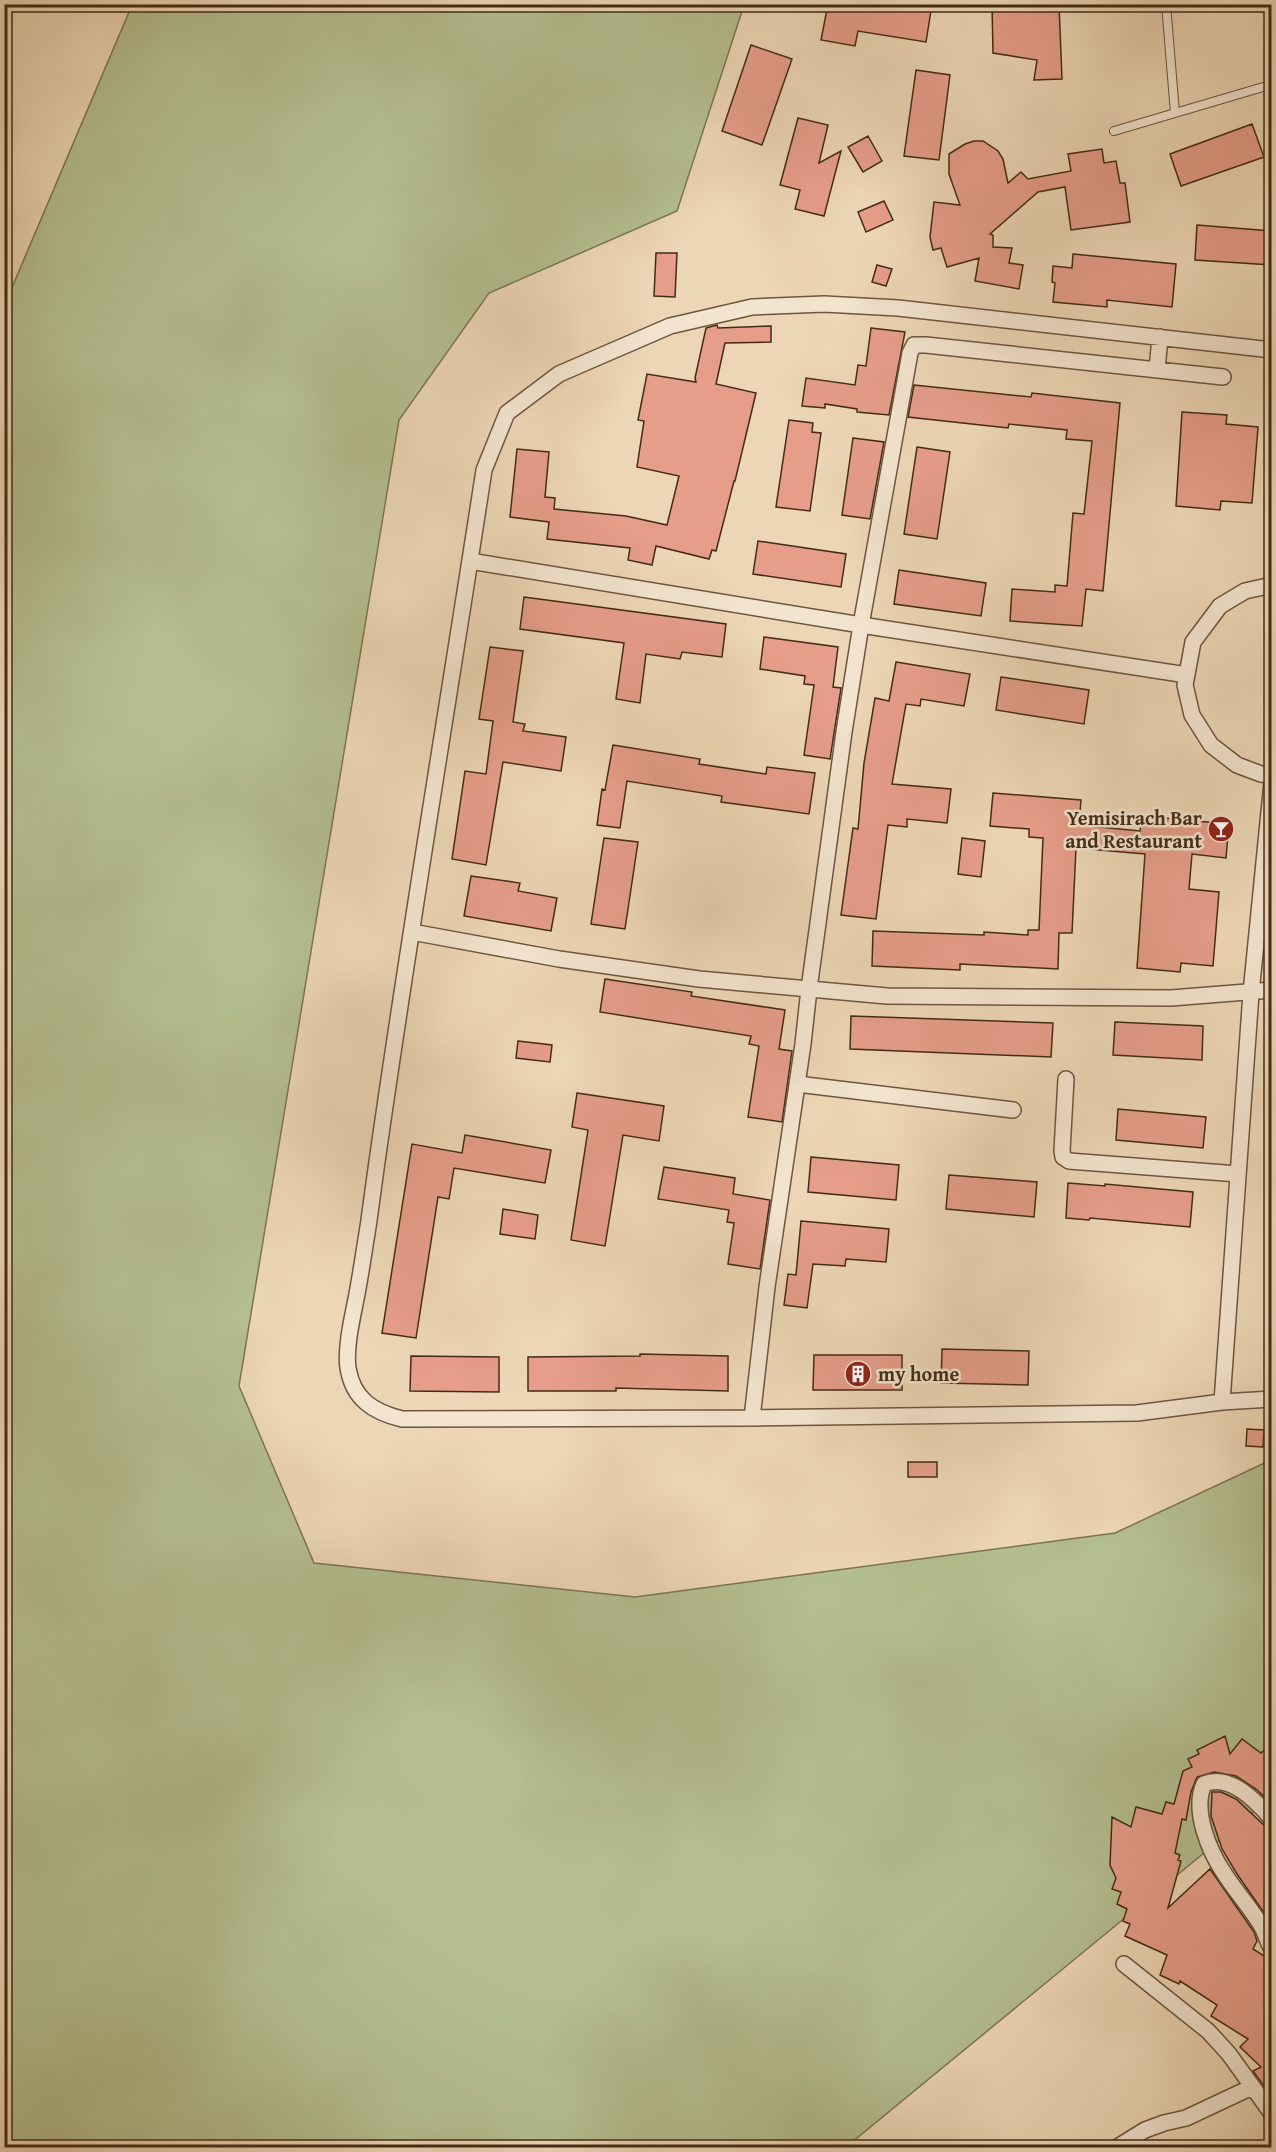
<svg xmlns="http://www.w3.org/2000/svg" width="1276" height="2152" viewBox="0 0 1276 2152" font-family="'Gentium Book Plus',serif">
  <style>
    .green { fill: #b4be90; stroke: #7c7454; stroke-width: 1.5 }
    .building { fill: #e69d8a; stroke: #432b17; stroke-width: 1.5 }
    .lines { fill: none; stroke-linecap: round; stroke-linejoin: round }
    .service-casing { stroke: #6e563e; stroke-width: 10 }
    .minor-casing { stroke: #6e563e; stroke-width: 18 }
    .service { stroke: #f3e4cf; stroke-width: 8 }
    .minor { stroke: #f3e4cf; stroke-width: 15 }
    .labels { text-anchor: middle; stroke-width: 5; stroke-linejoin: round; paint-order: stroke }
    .poi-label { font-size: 20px; font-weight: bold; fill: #432b17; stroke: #f3e4cf; text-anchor: end }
  </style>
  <rect width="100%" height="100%" fill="#edd6b5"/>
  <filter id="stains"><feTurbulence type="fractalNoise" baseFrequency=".00333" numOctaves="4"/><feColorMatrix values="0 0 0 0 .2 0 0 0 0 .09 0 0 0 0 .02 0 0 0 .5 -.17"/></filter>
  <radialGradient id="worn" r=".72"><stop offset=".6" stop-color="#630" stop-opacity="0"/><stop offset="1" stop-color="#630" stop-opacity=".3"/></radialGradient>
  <path class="green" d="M132,5H744L677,211L489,293L399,420L239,1386L314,1563L635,1597L1115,1533L1271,1460V1798L846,2147L5,2148V304Z"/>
  <path class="building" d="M828,4H932L926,42L858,31L855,46L821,40Z
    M992,4H1059L1062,79L1034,80L1037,60L993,53Z
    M751,45L792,59L762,145L722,131Z
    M916,70L950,75L939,160L904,156Z
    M798,118L828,125L819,163L841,151L824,216L795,209L800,190L780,185Z
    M1252,124L1264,157L1181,186L1170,154Z
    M868,136L882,161L863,172L848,147Z
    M974,141H983L998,151L1003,159L1008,183L1021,172L1028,179L1071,171L1068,154L1102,149L1104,163L1116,161L1120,183H1125L1130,222L1071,230L1065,187L1038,192L990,234L993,235V247L1012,248L1009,263L1023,265L1019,289L975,281L979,258L947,267L941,248L933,250L930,237L934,202L960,205L949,174V154L965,144Z
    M884,201L893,220L866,232L858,212Z
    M1197,225L1272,231V265L1195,260Z
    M656,253H677L675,297L654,296Z
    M1073,254L1176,264L1172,307L1107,300V307L1053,302L1055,283L1052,282L1053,266L1072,268Z
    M877,265L892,269L886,286L872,282Z
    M717,325L718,328L771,326V342L725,343L716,384L756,393L735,481H734L716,551L712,550L709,559L656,546L652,565L628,560L630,548L547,539L549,522L510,517L517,449L549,452L545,497L555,498L554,509L626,516L667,525L679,476L637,467L644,421L638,420L647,374L696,382L695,378L706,328Z
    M871,328L905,332L889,415L857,412V409L825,404V408L802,406L806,378L855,385L858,365L866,366Z
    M914,385L1031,397L1032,393L1120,403L1103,591L1086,589L1082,626L1010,621L1012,589L1055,592V585L1067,586L1073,513L1084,514L1092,441L1066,439L1067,430L1009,424L1008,428L908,417Z
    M1182,412L1227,415L1226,424L1258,427L1252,503L1221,501L1220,510L1176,506Z
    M789,420L813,423L812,432L821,433L810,511L776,507Z
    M853,438L884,442L870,519L842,515Z
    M917,447L950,452L937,539L904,534Z
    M758,541L846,554L841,587L753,574Z
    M899,570L986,583L981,616L894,604Z
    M524,597L726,624L722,657L682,652L680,659L646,654L640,703L616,699L624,643L520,629Z
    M764,637L838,647L833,687L841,688L830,759L804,755L814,685L804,684L805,676L760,669Z
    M490,647L523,651L513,722L525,724L523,731L566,737L561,771L503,762L486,865L452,859L465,771L486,774L493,721L479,719Z
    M896,662L970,674L964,706L921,699L920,706L906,704L892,784L951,789L947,823L907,819V827L888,825L876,919L841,915L853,828L858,829L864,763L875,698L889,701Z
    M1001,677L1089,690L1084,724L996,710Z
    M613,745L700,759L699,764L766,774L767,767L815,773L809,814L721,802L722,796L627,781L620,828L597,825L602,789L605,790Z
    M993,793L1081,800L1079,825L1140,831L1142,816L1229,824L1226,858L1192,854L1189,889L1219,892L1213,966L1181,963L1180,972L1137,968L1145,854L1076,848L1072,933H1059L1058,969L960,964V970L872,966L873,931L984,935V932L1028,935V930H1039L1043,838L1029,837V829L990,826Z
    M604,838L638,842L625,929L591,924Z
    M962,838L985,841L981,877L958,874Z
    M471,876L520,883L518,891L557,898L551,931L464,916Z
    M605,979L692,992L691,996L785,1010L779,1049L792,1051L782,1122L748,1117L759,1046L749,1044L751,1036L600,1012Z
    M851,1016L1053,1023L1051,1057L850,1049Z
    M1115,1022L1203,1026L1202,1060L1113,1055Z
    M518,1041L552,1045L550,1062L516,1058Z
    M577,1093L664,1106L659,1141L623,1135L605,1246L571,1240L588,1130L572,1127Z
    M1118,1109L1206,1117L1203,1148L1116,1140Z
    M465,1135L551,1150L545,1183L454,1168L449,1199L438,1197L416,1338L382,1333L412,1144L462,1153Z
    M811,1157L899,1165L896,1200L808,1192Z
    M664,1167L735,1178L733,1194L770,1200L760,1269L728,1264L734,1223L727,1222L729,1210L658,1199Z
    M949,1175L1037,1182L1034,1217L946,1209Z
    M1068,1183L1105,1186V1184L1193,1192L1190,1227L1090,1218L1089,1220L1066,1218Z
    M503,1209L538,1215L535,1239L500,1234Z
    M801,1221L889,1229L886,1262L846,1259L845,1266L813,1264L807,1308L784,1305L788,1274L796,1275Z
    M942,1349L1029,1351L1028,1385L941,1383Z
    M640,1354L728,1356V1391L616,1388V1391H528V1357L640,1356Z
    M814,1355H902V1390H813Z
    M411,1356L499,1357V1392L410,1391Z
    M1247,1429L1264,1430L1263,1447L1246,1446Z
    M908,1462H937V1477H908Z
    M1225,1736L1230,1754L1242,1739L1261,1753L1272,1743V1804L1256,1789L1236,1776L1214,1772L1197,1777L1191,1792L1186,1820L1182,1819L1175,1853L1180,1855L1178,1860L1181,1861L1168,1908L1210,1869L1254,1932L1257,1941L1253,1949L1272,1961V2097L1253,2071L1261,2067L1240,2047L1248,2039L1211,2016L1217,2005L1180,1981L1179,1984L1160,1975L1167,1955L1125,1936L1130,1924L1123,1921L1127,1909L1117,1904L1121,1892L1112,1889L1116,1878L1110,1865L1112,1817L1131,1827L1136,1807L1162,1814L1166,1802L1174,1804L1183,1771L1192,1767L1188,1759L1199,1754L1197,1750Z
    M1212,1792H1221L1236,1799L1265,1826L1272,1828V1916L1269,1920L1237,1874L1222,1849L1211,1816Z"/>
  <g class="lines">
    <defs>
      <path id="service" d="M1166,4L1175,113
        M1114,131L1270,85"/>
      <path id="minor" d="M1272,350L898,308L824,304L752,307L670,326L559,374L507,413L484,470C448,705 408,940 375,1176C370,1216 364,1255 357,1294C353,1315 345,1347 348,1368C353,1399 373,1412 402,1419L752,1418L1137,1413L1222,1402L1272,1399
        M1157,370L1160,337
        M470,561L861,625L1187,675
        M1272,585L1245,591L1220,606L1193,642L1185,685L1192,715L1211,745L1237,765L1261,774L1272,775
        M412,932L559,959L699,979L887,996L1171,998L1272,990
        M1066,1079L1062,1151L1063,1157L1069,1161L1238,1174
        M797,1084L1013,1110
        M1222,1402L1251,993L1272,782
        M752,1418L767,1287L803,1044L809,989L844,732L861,625L910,353L914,345H926L1223,377
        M1272,1819C1256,1801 1230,1773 1204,1784C1192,1810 1209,1851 1224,1873C1236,1892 1251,1908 1262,1927C1266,1934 1267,1942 1272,1949
        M1124,1964L1208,2031L1229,2054L1272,2114
        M1116,2148L1145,2130L1164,2123L1186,2118L1252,2087"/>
    </defs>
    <use href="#service" class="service-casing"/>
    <use href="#minor" class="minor-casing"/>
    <use href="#service" class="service"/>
    <use href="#minor" class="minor"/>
  </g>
  <defs>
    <symbol id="bar-disc" viewBox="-11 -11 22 22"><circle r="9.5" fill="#8f2418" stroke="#f3e4cf"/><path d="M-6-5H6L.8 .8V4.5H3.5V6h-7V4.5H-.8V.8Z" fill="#fff"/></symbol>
    <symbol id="building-disc" viewBox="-11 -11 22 22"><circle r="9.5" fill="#8f2418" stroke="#f3e4cf"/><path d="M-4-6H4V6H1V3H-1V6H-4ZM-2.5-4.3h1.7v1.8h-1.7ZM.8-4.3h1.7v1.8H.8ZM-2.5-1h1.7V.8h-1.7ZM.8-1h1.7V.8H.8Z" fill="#fff"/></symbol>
  </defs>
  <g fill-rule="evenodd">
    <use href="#bar-disc" x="1206" y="814" width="30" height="30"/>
    <use href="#building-disc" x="843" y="1359" width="30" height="30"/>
  </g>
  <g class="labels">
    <g class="poi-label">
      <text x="1202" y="825">Yemisirach Bar<tspan x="1202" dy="23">and Restaurant</tspan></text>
      <text x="878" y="1381" text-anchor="start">my home</text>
    </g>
  </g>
  <rect width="1276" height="2152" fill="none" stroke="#edd6b5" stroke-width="24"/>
  <rect x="6" y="6" width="1264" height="2140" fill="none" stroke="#432b17" stroke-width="3"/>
  <rect x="12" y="12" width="1252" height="2128" fill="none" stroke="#432b17" stroke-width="1.5"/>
  <rect width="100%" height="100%" filter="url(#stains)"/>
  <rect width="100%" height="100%" fill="url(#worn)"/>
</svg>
